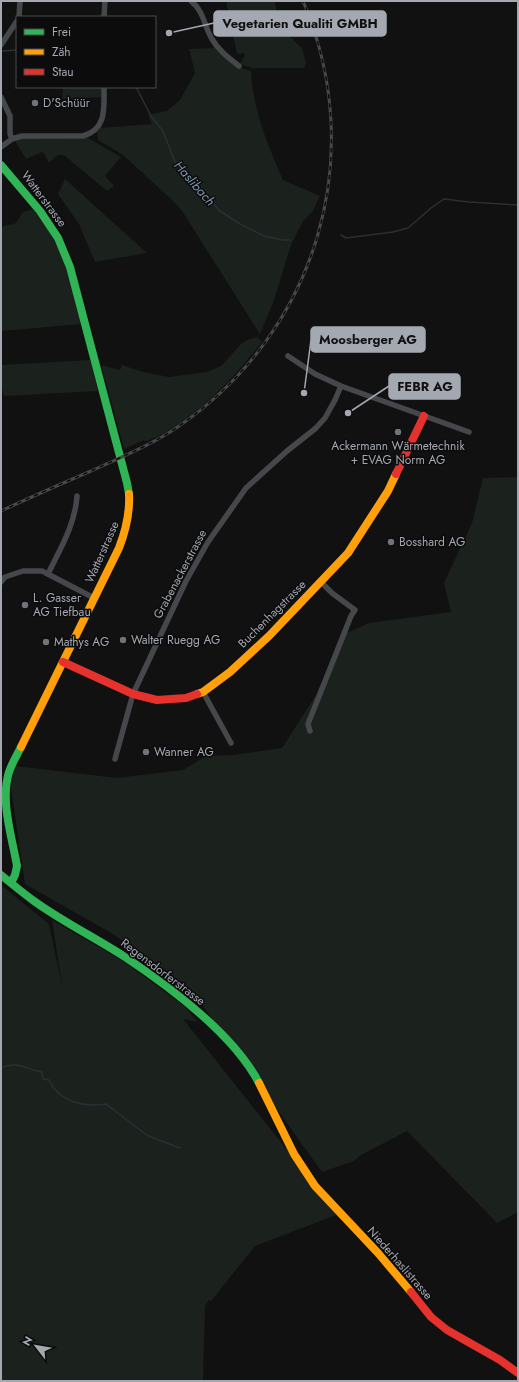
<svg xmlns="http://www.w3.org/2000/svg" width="519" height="1382" viewBox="0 0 519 1382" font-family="Jost,sans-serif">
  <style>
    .green { fill: #1b211c }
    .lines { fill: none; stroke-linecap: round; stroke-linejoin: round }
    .stream { stroke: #293035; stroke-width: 1.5 }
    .street { stroke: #45474a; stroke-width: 5.5 }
    .fast { stroke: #30b455; stroke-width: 8 }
    .slow { stroke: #ff9f0a; stroke-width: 8 }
    .jam { stroke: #e5322d; stroke-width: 8 }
    .rail-casing { stroke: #47484a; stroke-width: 3 }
    .rail { stroke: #0c0c0d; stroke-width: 1.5; stroke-dasharray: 4.5; stroke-linecap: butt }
    .poi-dot { fill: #707379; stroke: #0c0c0d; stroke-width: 1.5 }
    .labels { text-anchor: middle; stroke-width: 3; stroke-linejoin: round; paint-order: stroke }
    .poi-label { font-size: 12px; fill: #a3a8b1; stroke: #0c0c0d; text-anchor: start }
    .street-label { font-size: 12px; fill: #a3a8b1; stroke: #0c0c0d }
    .water-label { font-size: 13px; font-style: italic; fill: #7d96aa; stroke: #0c0c0d }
    .leader { fill: none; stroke: #a3a8b1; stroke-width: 1.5 }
    .callout-dot { fill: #a3a8b1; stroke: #0c0c0d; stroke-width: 1.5 }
    .callout { fill: #a3a8b1; stroke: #a3a8b1; stroke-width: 1.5 }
    .callout-label { font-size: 13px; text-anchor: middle; font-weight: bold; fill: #111 }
  </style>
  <rect width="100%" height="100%" fill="#111112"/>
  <path class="green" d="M226,1H274L282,29L302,48L306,63L304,68H253L240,64L245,55L243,53L237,54Z
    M214,48C225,59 236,68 251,71C253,111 268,145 283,180L320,196L313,211L303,221L291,245L274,300L260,334L182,211L172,200L123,155L98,140L97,133L100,128L152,124L148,115L167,111L180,100L195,73L189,49Z
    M63,87H101V97L62,99Z
    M86,137L121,157L105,176L114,186L107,191L64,155H58L49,163L43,152L26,159L15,141L23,138L80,139Z
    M65,179L147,253L95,262L79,224L58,194Z
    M33,209C38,215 44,222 48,229C66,258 73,292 82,324L1,331V227L16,223L23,212Z
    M257,337L262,342C236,375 206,408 169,430C162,435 153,438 145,442L144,440L124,449L101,365L120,370L122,365L143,372L169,377L207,372L221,366L241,344L247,340Z
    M90,360L98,391L4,396L1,385V365Z
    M518,477V1212L497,1223L407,1131L361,1155L354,1161L322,1172L192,991L113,934L25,884L10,781L15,766L117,778L183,770L206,756L233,755L282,748L316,695L342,635L369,623L451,612L444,583L472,523L483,478Z
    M1,885L49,924L62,986L52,920L123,961L183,1005L198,1022L183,1019L292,1156L336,1215L255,1246L211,1301L209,1300L205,1306L203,1381H1Z"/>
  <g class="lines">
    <path class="stream" d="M3,51L17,50
      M136,87L151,116L163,131L175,162L220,211L240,224L264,236L283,240H290
      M341,235L346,238L393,232L408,228L431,208L444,199L469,202L518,205
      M1,1068C17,1060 27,1070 42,1072L43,1079L49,1080C60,1103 84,1107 106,1104L148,1136L180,1148"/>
    <path class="street" d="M191,1C204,11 204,26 212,39C219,51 229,58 239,66
      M19,17L20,1
      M104,17L105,1
      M1,45L17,21
      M1,97L10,116V134L12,139
      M1,147L12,139L22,136H83C107,129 104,108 104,87
      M288,356L315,374L341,386L469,432
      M48,574C60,549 75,525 77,496
      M1,582L5,577L23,571H42L94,598
      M203,692L231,743
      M310,731L308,724L351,616L355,610L332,593L321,582
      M115,759L133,694L186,581L208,542L246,488L287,451L316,428L325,418L335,400L341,386"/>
    <path class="fast" d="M1,165L40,211L58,238L70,267L127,483L129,494
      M1,875C12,884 23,893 34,901C63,922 96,938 125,957C170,987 234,1035 259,1083
      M11,883L15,875L17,866C12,837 0,801 9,772C12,763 17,755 21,747"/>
    <path class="slow" d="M197,694L203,692L230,672L269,636L348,553L388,491L396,474
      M21,747L119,548C126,530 130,513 129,494
      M259,1083L294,1154L315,1186L378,1253L411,1292"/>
    <path class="jam" d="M396,474L424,416
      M63,662L133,694L157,700L186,698L197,694
      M411,1292L431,1317L447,1330L500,1360L518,1373"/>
    <defs>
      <path id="rail" d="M1,511C31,497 61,484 91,471C121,457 152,445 179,426C317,331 369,156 303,1"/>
    </defs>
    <use href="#rail" class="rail-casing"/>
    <use href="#rail" class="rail"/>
  </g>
  <g class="poi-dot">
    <circle cx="35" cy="103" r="4"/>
    <circle cx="398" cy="432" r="4"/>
    <circle cx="391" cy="542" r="4"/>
    <circle cx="25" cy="605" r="4"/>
    <circle cx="123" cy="640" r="4"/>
    <circle cx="46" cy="642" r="4"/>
    <circle cx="146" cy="752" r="4"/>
  </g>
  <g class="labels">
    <g class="poi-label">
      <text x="43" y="107">D'Schüür</text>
      <text x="398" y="450" text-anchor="middle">Ackermann Wärmetechnik<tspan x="398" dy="14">+ EVAG Norm AG</tspan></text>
      <text x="399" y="546">Bosshard AG</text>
      <text x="33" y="602">L. Gasser<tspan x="33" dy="14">AG Tiefbau</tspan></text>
      <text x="131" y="644">Walter Ruegg AG</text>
      <text x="54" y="646">Mathys AG</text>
      <text x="154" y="756">Wanner AG</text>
    </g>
    <g class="street-label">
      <text transform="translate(44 199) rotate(53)" y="4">Watterstrasse</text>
      <text transform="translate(102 552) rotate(-66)" y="4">Watterstrasse</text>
      <text transform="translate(180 574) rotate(-62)" y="4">Grabenackerstrasse</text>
      <text transform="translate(272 614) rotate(-45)" y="4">Buchenhagstrasse</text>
      <text transform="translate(163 972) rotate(37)" y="4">Regensdorferstrasse</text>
      <text transform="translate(400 1263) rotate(49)" y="4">Niederhaslistrasse</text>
    </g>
    <g class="water-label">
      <text transform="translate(195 183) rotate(49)" y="5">Haslibach</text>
    </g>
  </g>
  <path class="leader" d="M169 33L214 23M304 393L311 340M348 413L389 386"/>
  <g class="callout-dot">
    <circle cx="169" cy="33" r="4"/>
    <circle cx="304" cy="393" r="4"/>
    <circle cx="348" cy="413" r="4"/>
  </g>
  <g class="callout">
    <rect x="214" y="11" width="172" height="25" rx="4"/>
    <rect x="311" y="327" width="114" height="25" rx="4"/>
    <rect x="389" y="374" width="71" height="25" rx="4"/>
  </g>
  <g class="callout-label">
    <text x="300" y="28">Vegetarien Qualiti GMBH</text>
    <text x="368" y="344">Moosberger AG</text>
    <text x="425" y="391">FEBR AG</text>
  </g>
  <rect width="519" height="1382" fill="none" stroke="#a3a8b1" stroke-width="4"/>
  <rect x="16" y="16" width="140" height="72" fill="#0c0c0d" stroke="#484a4f"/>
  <rect x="24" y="29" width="20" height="6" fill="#30b455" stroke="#484a4f"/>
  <text x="52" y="36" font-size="12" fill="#a3a8b1">Frei</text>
  <rect x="24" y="49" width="20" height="6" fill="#ff9f0a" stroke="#484a4f"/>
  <text x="52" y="56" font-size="12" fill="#a3a8b1">Zäh</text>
  <rect x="24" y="69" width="20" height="6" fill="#e5322d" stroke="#484a4f"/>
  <text x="52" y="76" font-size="12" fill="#a3a8b1">Stau</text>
  <g transform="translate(36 1346) rotate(301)" stroke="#0c0c0d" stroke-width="3" paint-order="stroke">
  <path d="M0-3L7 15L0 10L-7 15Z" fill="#a3a8b1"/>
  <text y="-6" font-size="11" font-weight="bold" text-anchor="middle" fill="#a3a8b1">N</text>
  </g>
</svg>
